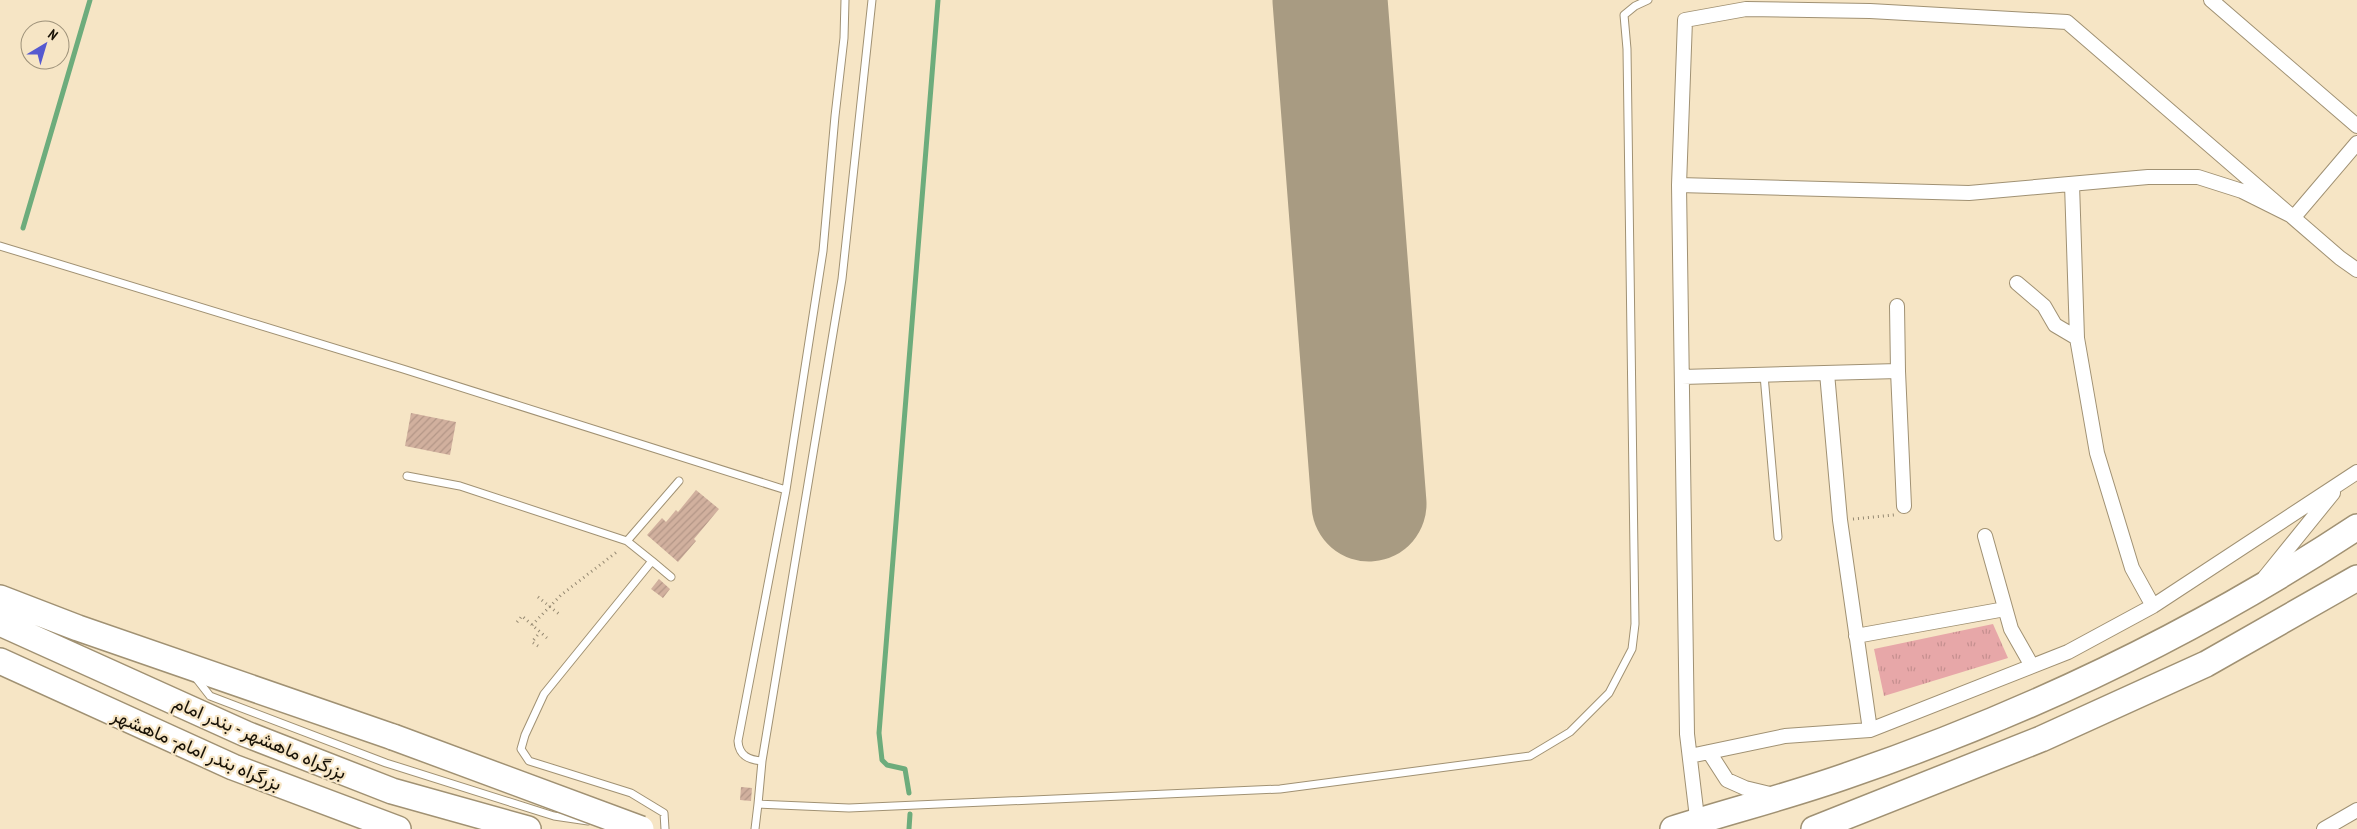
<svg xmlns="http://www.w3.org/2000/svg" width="2357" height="829" viewBox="0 0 2357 829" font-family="'PT Sans Narrow',Vazirmatn,sans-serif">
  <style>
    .grass { fill: url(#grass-tufts) }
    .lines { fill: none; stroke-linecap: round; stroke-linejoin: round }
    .stream { stroke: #6dac7c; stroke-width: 5 }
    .runway { stroke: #a89b82; stroke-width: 115 }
    .building { fill: url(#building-hatch) }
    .lane-casing { stroke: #a09173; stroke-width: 9 }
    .street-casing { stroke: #a09173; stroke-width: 16 }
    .highway-casing { stroke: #a09173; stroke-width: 28 }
    .path { stroke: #958972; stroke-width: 3; stroke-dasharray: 1 4; stroke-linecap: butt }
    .lane { stroke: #fff; stroke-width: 7 }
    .street { stroke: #fff; stroke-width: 14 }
    .highway { stroke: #fff; stroke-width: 25 }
    .highway-bridge-casing { stroke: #a09173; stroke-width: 28; stroke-linecap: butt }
    .highway-bridge { stroke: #fff; stroke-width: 25 }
    .labels { text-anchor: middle; stroke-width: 4.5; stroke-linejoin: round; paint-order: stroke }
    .street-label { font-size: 19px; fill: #181207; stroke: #f6e5c5 }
  </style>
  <defs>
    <pattern id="grass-tufts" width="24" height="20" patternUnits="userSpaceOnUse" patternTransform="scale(1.25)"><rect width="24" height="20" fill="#e7a7a8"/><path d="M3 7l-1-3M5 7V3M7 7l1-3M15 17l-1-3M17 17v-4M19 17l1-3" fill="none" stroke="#c58f8f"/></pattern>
    <pattern id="building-hatch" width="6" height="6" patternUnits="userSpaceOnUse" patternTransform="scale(1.25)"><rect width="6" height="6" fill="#d1b09e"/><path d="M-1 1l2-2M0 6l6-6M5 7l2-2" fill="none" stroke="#b39687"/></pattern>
  </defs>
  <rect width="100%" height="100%" fill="#f6e5c5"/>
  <path class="grass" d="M1993,624L2008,658L1884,696L1874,649Z"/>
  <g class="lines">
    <path class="stream" d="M23,228L90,0
      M909,793L905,769L887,765L882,760L879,733L938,0
      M909,829L910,814"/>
    <path class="runway" d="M1330,0L1369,504"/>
  </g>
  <path class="building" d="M411,413L456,422L450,455L405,446Z
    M696,490L719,509L694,539L696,541L678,562L647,535L662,518L666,522L676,510L678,512Z
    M659,579L670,589L663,598L651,589Z
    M741,787L752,788L751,801L740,800Z"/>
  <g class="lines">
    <defs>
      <path id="lane" d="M845,0L844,38L835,116L823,251L786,490L738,741C739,756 749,760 762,761L758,804L849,808L1280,789L1530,756L1570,732L1609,693L1632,649L1635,624L1627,49L1624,15L1635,6L1648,0
        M0,246L403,369L786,490
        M1764,375L1778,537
        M407,476L460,486L627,541L652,561L544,694L525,735L521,749L529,761L631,793L664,813L665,829
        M627,541L679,481
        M652,561L671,577
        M196,678L210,696L386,763L554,816L588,821
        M762,761L842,279L872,0
        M755,829L758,804"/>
      <path id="street" d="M2211,0L2357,126
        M1679,185L1685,20L1746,9L1870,11L2067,22L2340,258L2357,270
        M2294,217L2357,143
        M2017,283L2044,306L2055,325L2077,338L2072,184
        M2077,338L2097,453L2132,568L2153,606
        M1898,371L1904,506
        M1682,377L1898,371L1897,306
        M1985,536L2011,629L2032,666
        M2265,577L2333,493
        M1856,636L2005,609
        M1870,730L2068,652L2153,606L2357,472
        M1709,752L1727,780L1745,788L1774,795
        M1690,756L1785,736L1870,730L1840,520L1827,373
        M1698,826L1687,734L1679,185L1969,193L2148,177H2198L2242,191L2294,217
        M2324,829L2357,810"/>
      <path id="highway" d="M0,598L78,628L393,737
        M0,623L246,734L392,791L528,829
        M0,661L233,767L398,829
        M1673,829C1730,811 1789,796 1846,776C2024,715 2200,631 2357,527
        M1814,829L2041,739L2206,664L2357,578"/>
    </defs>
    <use href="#lane" class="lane-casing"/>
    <use href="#street" class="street-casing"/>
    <use href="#highway" class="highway-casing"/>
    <path class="path" d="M1853,519L1894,515
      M538,597L559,614
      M517,622L522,616L547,638
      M532,625L561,595L618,551
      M538,646L532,642L540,632"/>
    <use href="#lane" class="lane"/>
    <use href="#street" class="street"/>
    <use href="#highway" class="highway"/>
    <defs>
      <path id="highway-bridge" d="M393,737L641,829"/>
    </defs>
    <use href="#highway-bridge" class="highway-bridge-casing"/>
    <use href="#highway-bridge" class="highway-bridge"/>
  </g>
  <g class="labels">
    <g class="street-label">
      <text transform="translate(260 737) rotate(23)" y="7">بزرگراه ماهشهر - بندر امام</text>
      <text transform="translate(197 749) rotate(23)" y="7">بزرگراه بندر امام- ماهشهر</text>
    </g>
  </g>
  <g transform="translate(45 45) rotate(38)"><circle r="24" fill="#f6e5c5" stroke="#9d9179"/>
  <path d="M0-4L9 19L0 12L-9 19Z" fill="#5559d0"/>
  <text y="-8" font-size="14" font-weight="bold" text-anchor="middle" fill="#181207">N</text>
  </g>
</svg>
